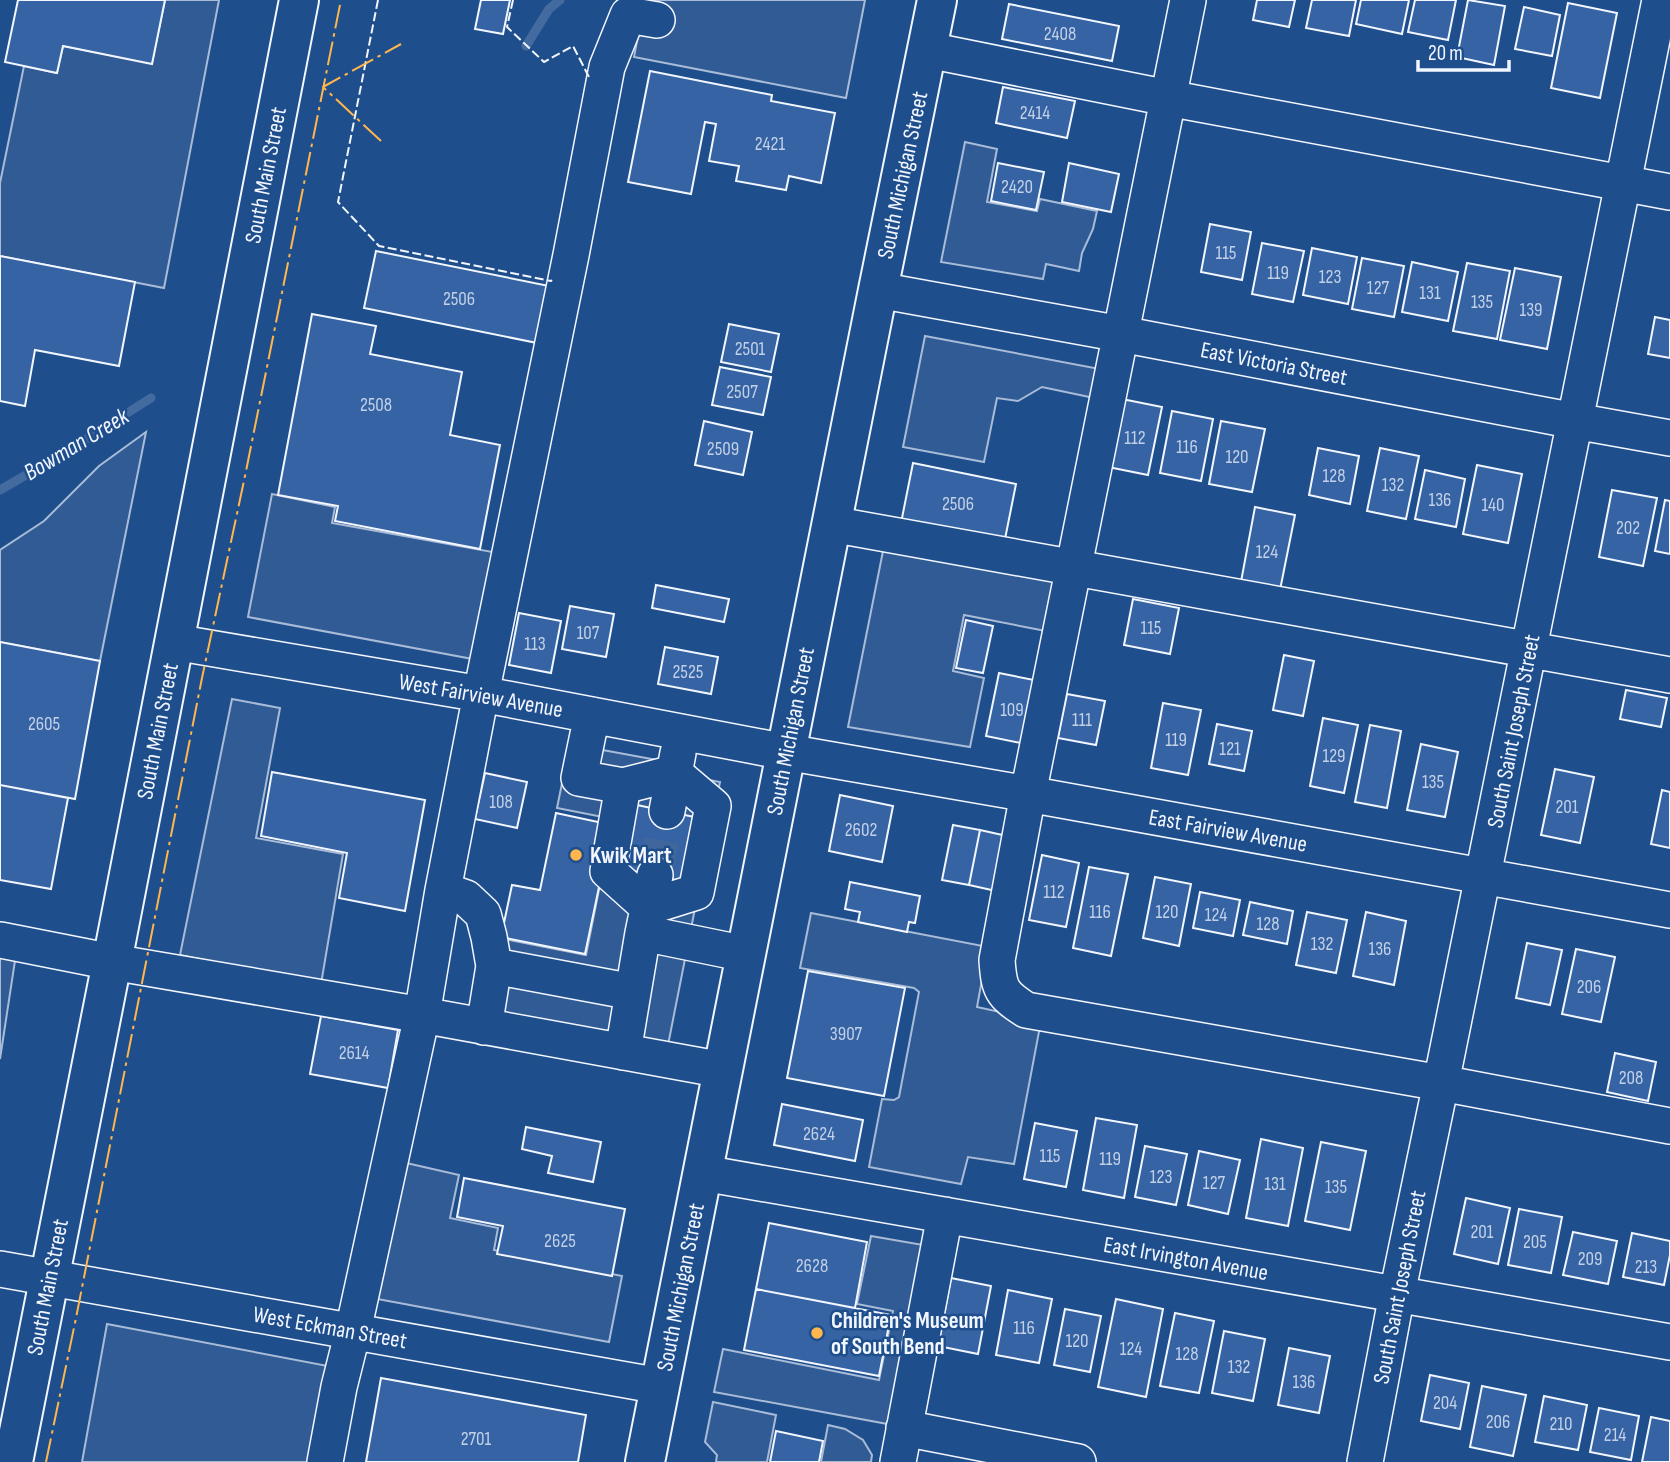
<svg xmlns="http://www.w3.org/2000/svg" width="1670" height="1462" viewBox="0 0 1670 1462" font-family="'Sofia Sans Condensed',sans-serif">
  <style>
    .built { fill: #305b95; stroke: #a8bbd7; stroke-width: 2 }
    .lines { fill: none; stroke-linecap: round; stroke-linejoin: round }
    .stream { stroke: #446ba0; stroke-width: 9 }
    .building { fill: #3563a3; stroke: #f2f6ff; stroke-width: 2 }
    .minor-tunnel { stroke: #3f679d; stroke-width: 35; stroke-dasharray: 35 18; stroke-linecap: butt }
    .minor-casing { stroke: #f2f6ff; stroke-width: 38 }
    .major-casing { stroke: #f2f6ff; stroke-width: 42 }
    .minor { stroke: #1f4e8c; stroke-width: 35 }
    .major { stroke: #1f4e8c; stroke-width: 38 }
    .fence { stroke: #f2f6ff; stroke-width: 2; stroke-dasharray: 9 3.5; stroke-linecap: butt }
    .power { stroke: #ffb74d; stroke-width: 2; stroke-dasharray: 24 5 3.5 5; stroke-linecap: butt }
    .poi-dot { fill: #ffb74d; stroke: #1f4e8c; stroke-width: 2.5 }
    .labels { text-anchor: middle; stroke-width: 5; stroke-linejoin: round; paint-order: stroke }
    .number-label { font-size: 19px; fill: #c3d1e8 }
    .street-label { font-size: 23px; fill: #f2f6ff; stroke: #1f4e8c }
    .poi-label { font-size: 23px; font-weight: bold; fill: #f2f6ff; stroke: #1f4e8c; text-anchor: start }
    .water-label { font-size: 24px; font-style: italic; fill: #f2f6ff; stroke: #1f4e8c }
  </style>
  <rect width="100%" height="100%" fill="#1f4e8c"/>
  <path class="built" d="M165,0H219L164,288L0,256V183L24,66L57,73L63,46L152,63Z
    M645,0H865L846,98L634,57Z
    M965,142L997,149L987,202L1037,211L1040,199L1097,211L1093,229L1082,253L1079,271L1046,264L1043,279L941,262Z
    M925,336L1105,370L1099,399L1042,387L1018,401L997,398L984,462L903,447Z
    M146,432L100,661L0,642V550L44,521L99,466Z
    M272,494L335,507L332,523L498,553L478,660L248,617Z
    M885,541L1063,571L1051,632L964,615L953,671L984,678L970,747L848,727Z
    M232,699L280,708L256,838L343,854L321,984L180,955Z
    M570,744L695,767V773L699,778L720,782L668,1045L471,1007L483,935L586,955L613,819L557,808Z
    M811,913L988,947L977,1007L1041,1021L1014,1164L968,1157L961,1184L869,1167L882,1099L894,1100L899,1097L919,992L914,988L800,968Z
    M0,951L16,954L0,1059Z
    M402,1162L459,1175L450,1218L498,1228L494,1250L622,1276L609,1342L372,1298Z
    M871,1236L929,1246L893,1425L714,1392L723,1349L879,1380L893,1311L857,1304Z
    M107,1324L354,1371L337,1462H82Z
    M713,1402L776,1415L767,1462H716L717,1455L705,1442Z
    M828,1425L845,1429L863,1440L872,1455L871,1462H821Z"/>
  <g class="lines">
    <path class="stream" d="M526,46L549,9L560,0
      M0,490L64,453L151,398"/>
  </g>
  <path class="building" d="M18,0H165L152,64L63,46L57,73L5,62Z
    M481,0H510L503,34L475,29Z
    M1257,0H1295L1289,27L1253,20Z
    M1312,0H1356L1349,36L1306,28Z
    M1361,0H1409L1402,34L1356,24Z
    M1415,0H1456L1448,40L1408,32Z
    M1468,0L1505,6L1494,65L1457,57Z
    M1568,3L1617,13L1600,98L1551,88Z
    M1009,4L1119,26L1112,61L1002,39Z
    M1524,7L1560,15L1552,56L1515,49Z
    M650,71L772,95L771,101L835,113L821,183L789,176L786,190L736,181L739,166L709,161L716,124L705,122L691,194L628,182Z
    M1003,87L1075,101L1067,138L996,123Z
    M998,163L1044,172L1036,210L991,201Z
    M1069,163L1119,174L1111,212L1062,202Z
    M1210,224L1251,232L1242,280L1201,272Z
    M1262,243L1304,251L1293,302L1252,294Z
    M1312,248L1357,257L1348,304L1303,295Z
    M376,251L554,287L542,344L364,308Z
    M0,256L135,282L119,366L35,350L25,406L0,401Z
    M1362,258L1404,266L1394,317L1352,309Z
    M1412,262L1458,272L1448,321L1402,312Z
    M1467,263L1510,271L1497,339L1453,331Z
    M1515,268L1561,277L1547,349L1500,340Z
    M312,314L376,326L370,354L462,372L450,435L500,445L480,549L335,521L338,506L278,495Z
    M1655,317L1670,320V358L1648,354Z
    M729,324L779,334L771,372L721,362Z
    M720,367L771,377L763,415L712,405Z
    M1122,399L1162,407L1148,475L1108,467Z
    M1172,411L1213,419L1201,481L1160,473Z
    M704,421L752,432L743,475L695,465Z
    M1221,421L1265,429L1252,492L1209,484Z
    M1318,448L1359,456L1350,504L1309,495Z
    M1380,448L1419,456L1406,519L1367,511Z
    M913,463L1016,484L1004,544L901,523Z
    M1477,465L1522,474L1508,543L1463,534Z
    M1425,470L1465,479L1456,527L1415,519Z
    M1612,490L1657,498L1643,566L1599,557Z
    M1665,500L1670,501V554L1655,551Z
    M1255,507L1295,515L1279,595L1240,587Z
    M656,585L729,599L724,622L652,608Z
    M1133,599L1179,608L1170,654L1124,645Z
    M570,606L614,614L606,657L562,649Z
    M519,613L561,621L551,673L509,665Z
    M966,620L993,626L983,673L956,668Z
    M0,642L100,661L75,799L0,785Z
    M665,647L718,657L711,694L658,684Z
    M1284,655L1314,661L1303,716L1273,710Z
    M999,673L1039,681L1026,744L986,736Z
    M1626,690L1667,698L1661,727L1620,719Z
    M1067,694L1105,701L1096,745L1058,738Z
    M1163,703L1201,710L1188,775L1151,768Z
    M1323,718L1358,725L1344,793L1310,786Z
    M1217,724L1252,731L1244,771L1209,764Z
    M1370,725L1401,731L1387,808L1355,802Z
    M1421,744L1458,752L1445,817L1407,810Z
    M1555,769L1594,777L1580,843L1541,835Z
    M272,772L425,800L405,911L339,898L347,853L261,836Z
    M485,773L527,782L517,828L475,819Z
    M0,785L68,798L51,889L0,880Z
    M1662,790L1670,792V848L1651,844Z
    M840,795L893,806L882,862L829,851Z
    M637,805L704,819L690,883L623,869Z
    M556,813L612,825L585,954L501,937L512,885L540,890Z
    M953,825L980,830L969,885L942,880Z
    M980,830L1007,836L996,891L969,885Z
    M1042,855L1079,863L1066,927L1029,920Z
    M1089,867L1128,874L1111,956L1073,948Z
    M1155,877L1191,884L1179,946L1143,938Z
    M850,882L920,896L915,923L909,922L907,932L858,922L860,912L845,909Z
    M1200,892L1240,900L1233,936L1193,928Z
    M1250,902L1293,911L1287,944L1243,935Z
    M1307,912L1347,920L1336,973L1296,965Z
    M1366,912L1406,921L1394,985L1353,976Z
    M1527,943L1562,950L1550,1005L1516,998Z
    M1576,949L1615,957L1601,1022L1562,1014Z
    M808,971L905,988L884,1096L787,1078Z
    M321,1016L398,1030L388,1088L310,1074Z
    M1615,1053L1656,1062L1648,1101L1607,1092Z
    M782,1104L863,1120L855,1161L774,1145Z
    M1096,1118L1137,1125L1124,1198L1083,1190Z
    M1035,1123L1077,1131L1066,1187L1024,1179Z
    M526,1127L601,1142L593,1182L548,1173L552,1156L522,1149Z
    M1261,1139L1303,1148L1288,1226L1246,1218Z
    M1321,1142L1366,1151L1350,1230L1305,1221Z
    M1145,1146L1187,1154L1176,1205L1135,1197Z
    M1199,1151L1240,1160L1228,1214L1188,1205Z
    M464,1178L625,1209L612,1276L497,1254L503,1226L457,1217Z
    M1466,1198L1510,1208L1498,1264L1454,1254Z
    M1519,1209L1562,1217L1551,1273L1508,1265Z
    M769,1223L867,1242L855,1308L756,1289Z
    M1573,1232L1617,1241L1608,1284L1563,1275Z
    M1632,1233L1670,1241V1255L1664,1285L1623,1277Z
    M951,1278L991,1286L978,1354L938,1346Z
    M756,1289L891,1315L879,1376L744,1350Z
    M1008,1290L1052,1299L1039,1363L996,1355Z
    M1116,1299L1163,1309L1146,1397L1098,1387Z
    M1065,1309L1101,1316L1090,1372L1054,1365Z
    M1175,1313L1214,1321L1199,1393L1160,1386Z
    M1224,1331L1265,1339L1253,1401L1212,1393Z
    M1289,1348L1330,1356L1319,1413L1278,1405Z
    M1430,1375L1469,1383L1460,1429L1421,1421Z
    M381,1378L586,1415L578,1462H366Z
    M1482,1386L1526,1395L1513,1456L1470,1447Z
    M1544,1396L1587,1405L1578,1450L1535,1442Z
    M1599,1408L1639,1416L1631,1460L1590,1452Z
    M1651,1417L1670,1421V1462H1642Z
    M776,1431L823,1441L819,1462H770Z"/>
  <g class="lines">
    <path class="minor-tunnel" d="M655,875L667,811"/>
    <defs>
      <path id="minor" d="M1188,0L1028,794L997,960C999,989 1001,994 1026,1010L1441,1083L1670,1126
        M928,50L1168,98L1670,192
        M878,290L1121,334L1575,421L1670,438
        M831,524L1670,675
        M174,642L481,694L786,752L1028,794L1670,910
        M592,715L579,778L623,786
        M674,773L713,806L696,892L648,907L608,871L623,786Z
        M667,811L678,753
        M655,875L643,933L746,954
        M443,890L466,898L483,914L489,937L494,966L484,1027
        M0,940L112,962L422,1015L723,1070
        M494,966L633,992
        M623,1052L643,933
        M703,1173L1670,1342
        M0,1269L660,1386
        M904,1428L1078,1462
        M325,1462L339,1387L353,1331L422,1015L443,890L481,694L571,255L607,67L628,15L657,20
        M898,1462L945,1215
        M1365,1462L1397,1294L1441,1083L1660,0"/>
      <path id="major" d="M13,1462L112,962L299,0
        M645,1462L878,290L937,0"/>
    </defs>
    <use href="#minor" class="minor-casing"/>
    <use href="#major" class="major-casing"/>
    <use href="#minor" class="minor"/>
    <use href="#major" class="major"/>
    <path class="fence" d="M378,0L338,202L379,246L551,281L552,280
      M513,0L507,27L544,62L573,46L589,77"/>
    <path class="power" d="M381,141L323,87L401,44
      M46,1462L76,1318L202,678L245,476L341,0"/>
  </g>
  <g class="poi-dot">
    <circle cx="576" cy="855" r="7"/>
    <circle cx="817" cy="1333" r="7"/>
  </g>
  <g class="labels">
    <g class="number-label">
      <text x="1060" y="40">2408</text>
      <text x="1035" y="119">2414</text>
      <text x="770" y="150">2421</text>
      <text x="1017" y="193">2420</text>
      <text x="1226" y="259">115</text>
      <text x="1278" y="279">119</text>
      <text x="1330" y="283">123</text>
      <text x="1378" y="294">127</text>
      <text x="1430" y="299">131</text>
      <text x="459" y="305">2506</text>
      <text x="1482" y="308">135</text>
      <text x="1531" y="316">139</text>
      <text x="750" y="355">2501</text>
      <text x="742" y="398">2507</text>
      <text x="376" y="411">2508</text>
      <text x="1135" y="444">112</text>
      <text x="1187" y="453">116</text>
      <text x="723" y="455">2509</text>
      <text x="1237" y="463">120</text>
      <text x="1334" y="482">128</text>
      <text x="1393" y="491">132</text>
      <text x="1440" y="506">136</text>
      <text x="958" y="510">2506</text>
      <text x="1493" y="511">140</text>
      <text x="1628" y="534">202</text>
      <text x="1267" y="558">124</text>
      <text x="1151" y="634">115</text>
      <text x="588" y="639">107</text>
      <text x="535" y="650">113</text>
      <text x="688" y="678">2525</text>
      <text x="1012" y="716">109</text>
      <text x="1082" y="726">111</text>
      <text x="44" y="730">2605</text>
      <text x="1176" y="746">119</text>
      <text x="1230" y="755">121</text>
      <text x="1334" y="762">129</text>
      <text x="1433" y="788">135</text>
      <text x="501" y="808">108</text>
      <text x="1567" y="813">201</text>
      <text x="861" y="836">2602</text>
      <text x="1054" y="898">112</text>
      <text x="1100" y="918">116</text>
      <text x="1167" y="918">120</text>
      <text x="1216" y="921">124</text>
      <text x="1268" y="930">128</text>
      <text x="1322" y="950">132</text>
      <text x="1380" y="955">136</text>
      <text x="1589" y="993">206</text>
      <text x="846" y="1040">3907</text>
      <text x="354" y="1059">2614</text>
      <text x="1631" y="1084">208</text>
      <text x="819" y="1140">2624</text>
      <text x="1050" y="1162">115</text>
      <text x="1110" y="1165">119</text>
      <text x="1161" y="1183">123</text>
      <text x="1214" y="1189">127</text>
      <text x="1275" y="1190">131</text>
      <text x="1336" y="1193">135</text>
      <text x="1482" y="1238">201</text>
      <text x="560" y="1247">2625</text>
      <text x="1535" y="1248">205</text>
      <text x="1590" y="1265">209</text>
      <text x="812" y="1272">2628</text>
      <text x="1646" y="1273">213</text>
      <text x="1024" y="1334">116</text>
      <text x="1077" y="1347">120</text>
      <text x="1131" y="1355">124</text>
      <text x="1187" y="1360">128</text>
      <text x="1239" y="1373">132</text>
      <text x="1304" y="1388">136</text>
      <text x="1445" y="1409">204</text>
      <text x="1498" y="1428">206</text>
      <text x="1561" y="1430">210</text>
      <text x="1615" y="1441">214</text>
      <text x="476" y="1445">2701</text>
    </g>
    <g class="street-label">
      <text transform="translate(265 175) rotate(-79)" y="8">South Main Street</text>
      <text transform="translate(902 175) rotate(-78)" y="8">South Michigan Street</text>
      <text transform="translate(1274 363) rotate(11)" y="8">East Victoria Street</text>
      <text transform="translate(481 695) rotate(10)" y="8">West Fairview Avenue</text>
      <text transform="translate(157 731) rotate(-79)" y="8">South Main Street</text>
      <text transform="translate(790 731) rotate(-79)" y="8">South Michigan Street</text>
      <text transform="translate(1513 731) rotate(-79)" y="8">South Saint Joseph Street</text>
      <text transform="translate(1228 830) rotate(10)" y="8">East Fairview Avenue</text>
      <text transform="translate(1186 1258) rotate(10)" y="8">East Irvington Avenue</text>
      <text transform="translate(47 1287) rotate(-79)" y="8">South Main Street</text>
      <text transform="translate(680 1287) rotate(-79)" y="8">South Michigan Street</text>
      <text transform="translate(1399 1287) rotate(-79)" y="8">South Saint Joseph Street</text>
      <text transform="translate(330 1327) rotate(10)" y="8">West Eckman Street</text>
    </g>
    <g class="poi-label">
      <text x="590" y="863">Kwik Mart</text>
      <text x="831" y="1328">Children's Museum<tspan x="831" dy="26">of South Bend</tspan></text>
    </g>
    <g class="water-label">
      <text transform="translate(76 444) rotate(-31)" y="8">Bowman Creek</text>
    </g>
  </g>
  <path d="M1418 60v10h91v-10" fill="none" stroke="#f2f6ff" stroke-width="3.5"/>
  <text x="1428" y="60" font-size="21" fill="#f2f6ff" stroke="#1f4e8c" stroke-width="5" paint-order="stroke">20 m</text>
</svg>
